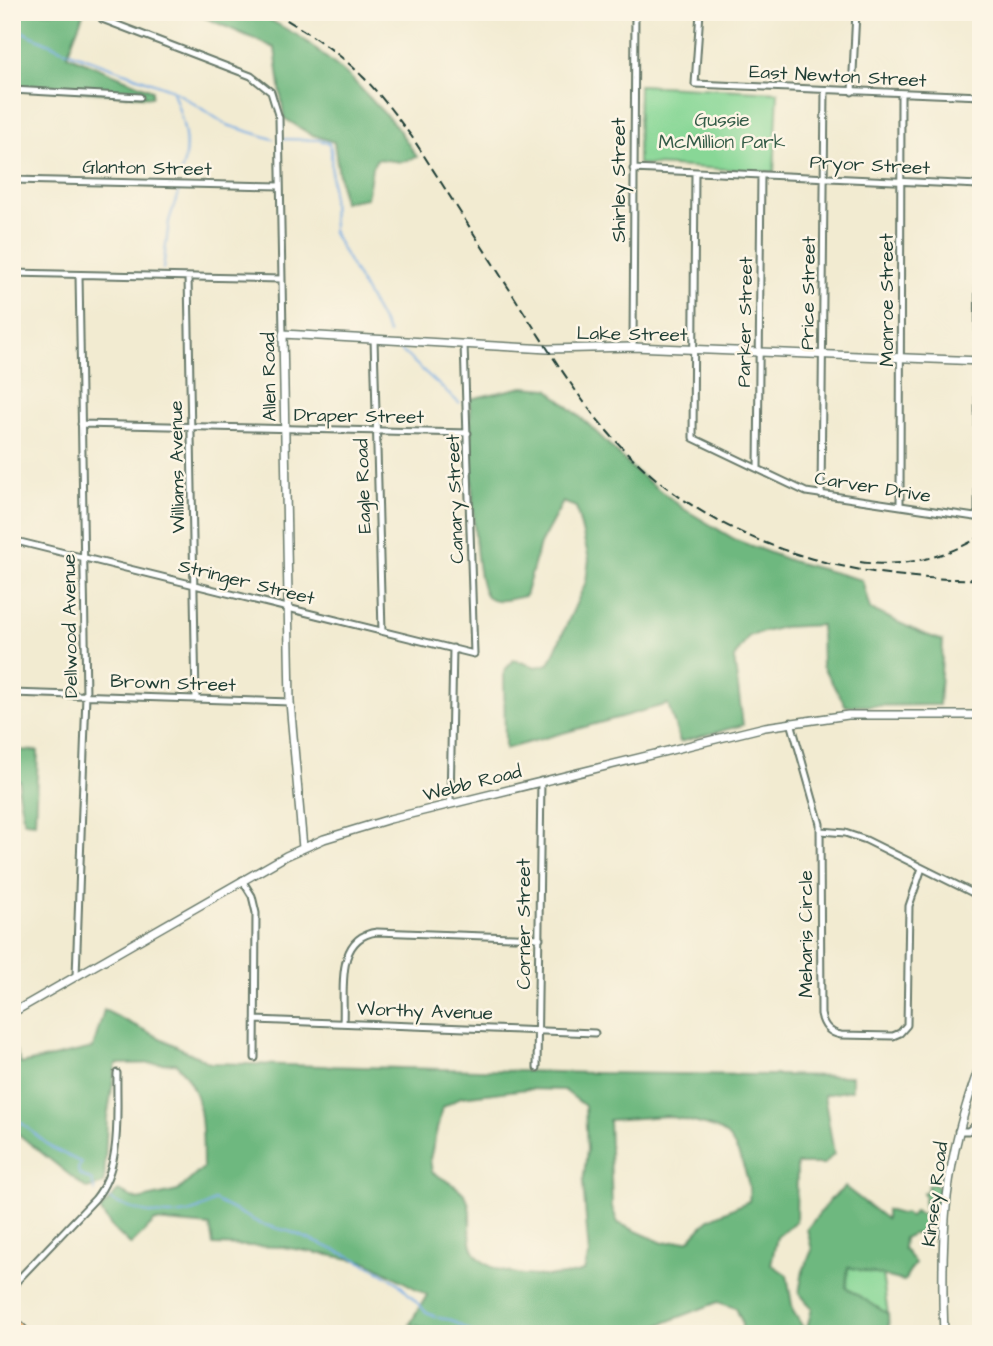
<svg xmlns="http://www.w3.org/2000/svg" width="993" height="1346" viewBox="0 0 993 1346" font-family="'Architects Daughter',sans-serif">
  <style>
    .green { fill: #88d796; stroke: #548a65; stroke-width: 2 }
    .forest { fill: #6eb87f; stroke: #467a5a; stroke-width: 2; fill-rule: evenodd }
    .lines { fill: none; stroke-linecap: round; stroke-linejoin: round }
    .stream { stroke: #76ace4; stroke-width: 2 }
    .minor-casing { stroke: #697a6b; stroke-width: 9 }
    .tertiary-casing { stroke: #697a6b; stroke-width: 10 }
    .trunk-casing { stroke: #697a6b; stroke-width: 13 }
    .minor { stroke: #fff; stroke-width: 5 }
    .tertiary { stroke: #fff; stroke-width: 7 }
    .trunk { stroke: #f5bf86; stroke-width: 10 }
    .rail { stroke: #1f3d34; stroke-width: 2; stroke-dasharray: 10 5; stroke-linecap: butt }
    .labels { text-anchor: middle; stroke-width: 5; stroke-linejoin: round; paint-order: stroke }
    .street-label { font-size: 19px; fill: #1f3d34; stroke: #fcf5e5 }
    .park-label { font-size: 19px; fill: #345c48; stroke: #fcf5e5 }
  </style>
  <rect width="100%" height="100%" fill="#fcf5e5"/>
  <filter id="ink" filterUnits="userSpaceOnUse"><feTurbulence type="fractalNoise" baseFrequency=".0143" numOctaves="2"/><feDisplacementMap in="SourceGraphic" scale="14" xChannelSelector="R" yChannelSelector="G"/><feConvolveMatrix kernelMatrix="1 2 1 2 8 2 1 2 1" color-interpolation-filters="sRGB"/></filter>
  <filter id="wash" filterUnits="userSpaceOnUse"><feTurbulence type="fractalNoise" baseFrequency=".00686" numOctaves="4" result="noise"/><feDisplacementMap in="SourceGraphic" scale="28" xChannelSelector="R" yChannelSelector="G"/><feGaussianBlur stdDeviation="1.57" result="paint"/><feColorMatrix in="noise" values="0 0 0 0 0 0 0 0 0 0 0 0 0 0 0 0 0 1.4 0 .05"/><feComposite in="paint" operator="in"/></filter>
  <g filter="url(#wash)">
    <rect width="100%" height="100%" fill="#f2ebd1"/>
    <path class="green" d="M639,85L778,92L774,172L638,164Z
      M848,1266L882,1274L888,1314L846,1288Z"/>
    <path class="forest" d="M12,12H84L67,55L152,90V97L12,86Z
      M192,12H256L302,38L350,77L396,126L417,157L402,162L377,159L372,167L367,198L343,202L334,142L310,134L284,118L275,48Z
      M523,387L548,389L589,425L635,471L684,509L736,540L791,561L862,580L870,609L921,633L943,641L939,705L846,706L822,666L821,625L783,627L749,636L734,658L743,725L680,742L668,704L505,749L504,671L514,660L536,667L549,664L586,582L589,559L576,507L563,502L540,544L525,596C513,598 498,604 488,597C471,586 471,428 470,399Z
      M12,750L38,751L35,822L24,821L18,792L20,781H12Z
      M104,1010L210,1063L595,1073L852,1076V1090L824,1095L834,1154L824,1164H797L796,1221L777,1237L771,1264L787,1275L793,1311L806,1332L812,1308L799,1293L803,1271L812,1250L807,1229L830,1200L845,1187L886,1219V1210L900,1214L905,1213L910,1217L914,1211L924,1215L927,1212C923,1207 922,1203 925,1197L923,1193L927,1191L929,1184L934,1183L939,1188L938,1209L932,1213L924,1234H912L904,1238L903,1248L915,1263L904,1281L848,1267L846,1288L888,1314L889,1334H742V1322L736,1308L718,1302L636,1334H445L410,1324L427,1295L368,1262L283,1247L213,1245L210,1226L155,1221L131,1245L113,1229L100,1210L118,1191L138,1200L178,1191L203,1168C202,1125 206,1097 176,1063L116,1064L107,1118L104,1184L87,1189L12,1129V1043L21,1064L93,1048ZM527,1089L564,1090L585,1106L587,1150L583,1183L589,1255L584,1271C558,1280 480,1280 472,1246C467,1230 474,1213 466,1197C461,1187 442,1179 432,1172L430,1159L442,1108L461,1097ZM667,1116C680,1119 710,1125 721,1131C737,1141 752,1182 749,1201L709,1219L689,1240L663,1243L618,1223L612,1207L609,1120Z"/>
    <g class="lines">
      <path class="stream" d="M12,19L17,12
        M12,27L61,49L173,90L227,125L273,139
        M173,92C183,120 192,146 180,175
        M284,139L319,140L329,143L331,150L333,233L389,334
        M163,269L169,221L179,190
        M396,346L459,403
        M12,1115L52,1148L82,1163L78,1168L79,1174L92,1181L95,1191
        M104,1196C135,1215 184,1225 214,1200L261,1224L291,1232L352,1257L381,1272L398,1283L425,1311L436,1317L451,1320L475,1334"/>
    </g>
  </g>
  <g filter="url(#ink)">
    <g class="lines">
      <defs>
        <path id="minor" d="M700,12L695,84L981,96
          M102,19L251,76L271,92L279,118L283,334
          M12,90L140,97
          M852,92L856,12
          M633,169L979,185
          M695,172L693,438L806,492L975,517L978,512L979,12
          M12,180L280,186
          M12,273L282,279
          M188,277L196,699
          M374,339L382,631
          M633,347L635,12
          M81,424L468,433
          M758,469L761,175
          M821,495L825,90
          M900,506L901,94
          M12,540L474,654L464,344
          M12,693L290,702
          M791,722L820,824L821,1014C823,1025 829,1033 841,1035L893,1036L900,1033L907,1025L909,906L922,868
          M450,803L453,648
          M821,831L845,833L866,840L981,897
          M242,880L252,896L256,913L255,1058
          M76,976L86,695L79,275
          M255,1020L595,1033
          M343,1023C345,992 334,937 377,932L540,938
          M537,1068L541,781
          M958,1131H968L981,1121
          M12,1286L95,1199C123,1165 116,1114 117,1073"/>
        <path id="tertiary" d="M303,848L290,702L283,334L548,349L633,347L981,361
          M12,1013L286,856L324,839L390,819L765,727L848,715H981
          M944,1334C940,1232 944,1159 981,1063"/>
        <path id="trunk" d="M12,1285H13
          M12,1320L26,1334"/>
      </defs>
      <use href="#minor" class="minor-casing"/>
      <use href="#tertiary" class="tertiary-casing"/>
      <use href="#trunk" class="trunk-casing"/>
      <use href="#minor" class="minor"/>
      <use href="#tertiary" class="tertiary"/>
      <use href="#trunk" class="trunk"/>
      <path class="rail" d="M274,12C305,31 338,51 363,77C381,95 396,116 412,137C451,198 490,259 529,320C562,371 593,422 638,463C729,549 858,582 981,579
        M860,562C902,568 945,558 981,536"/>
    </g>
  </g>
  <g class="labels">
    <g class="street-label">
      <text transform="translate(838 75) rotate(3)" y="7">East Newton Street</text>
      <text transform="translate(870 164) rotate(3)" y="7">Pryor Street</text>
      <text transform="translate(147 167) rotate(1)" y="7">Glanton Street</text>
      <text transform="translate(618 180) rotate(-90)" y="7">Shirley Street</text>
      <text transform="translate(807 293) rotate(-89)" y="7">Price Street</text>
      <text transform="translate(886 300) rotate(-90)" y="7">Monroe Street</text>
      <text transform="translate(744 322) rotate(-89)" y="7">Parker Street</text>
      <text transform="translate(632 333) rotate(1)" y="7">Lake Street</text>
      <text transform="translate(268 377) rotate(-91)" y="7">Allen Road</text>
      <text transform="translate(359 415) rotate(1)" y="7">Draper Street</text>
      <text transform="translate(176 467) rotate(-91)" y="7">Williams Avenue</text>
      <text transform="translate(362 486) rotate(-92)" y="7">Eagle Road</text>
      <text transform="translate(873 486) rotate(9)" y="7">Carver Drive</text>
      <text transform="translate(454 499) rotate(-92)" y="7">Canary Street</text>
      <text transform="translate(247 581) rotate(14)" y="7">Stringer Street</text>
      <text transform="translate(69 626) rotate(-91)" y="7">Dellwood Avenue</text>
      <text transform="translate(173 682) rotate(2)" y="7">Brown Street</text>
      <text transform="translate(472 782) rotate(-14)" y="7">Webb Road</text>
      <text transform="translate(523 924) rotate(-90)" y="7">Corner Street</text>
      <text transform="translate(805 934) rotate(-90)" y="7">Meharis Circle</text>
      <text transform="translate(425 1010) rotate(2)" y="7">Worthy Avenue</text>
      <text transform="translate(934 1194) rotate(-83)" y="7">Kinsey Road</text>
    </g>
    <g class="park-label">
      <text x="722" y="126">Gussie<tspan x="722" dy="22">McMillion Park</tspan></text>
    </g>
  </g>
  <rect width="993" height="1346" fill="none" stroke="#fcf5e5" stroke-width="42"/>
</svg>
